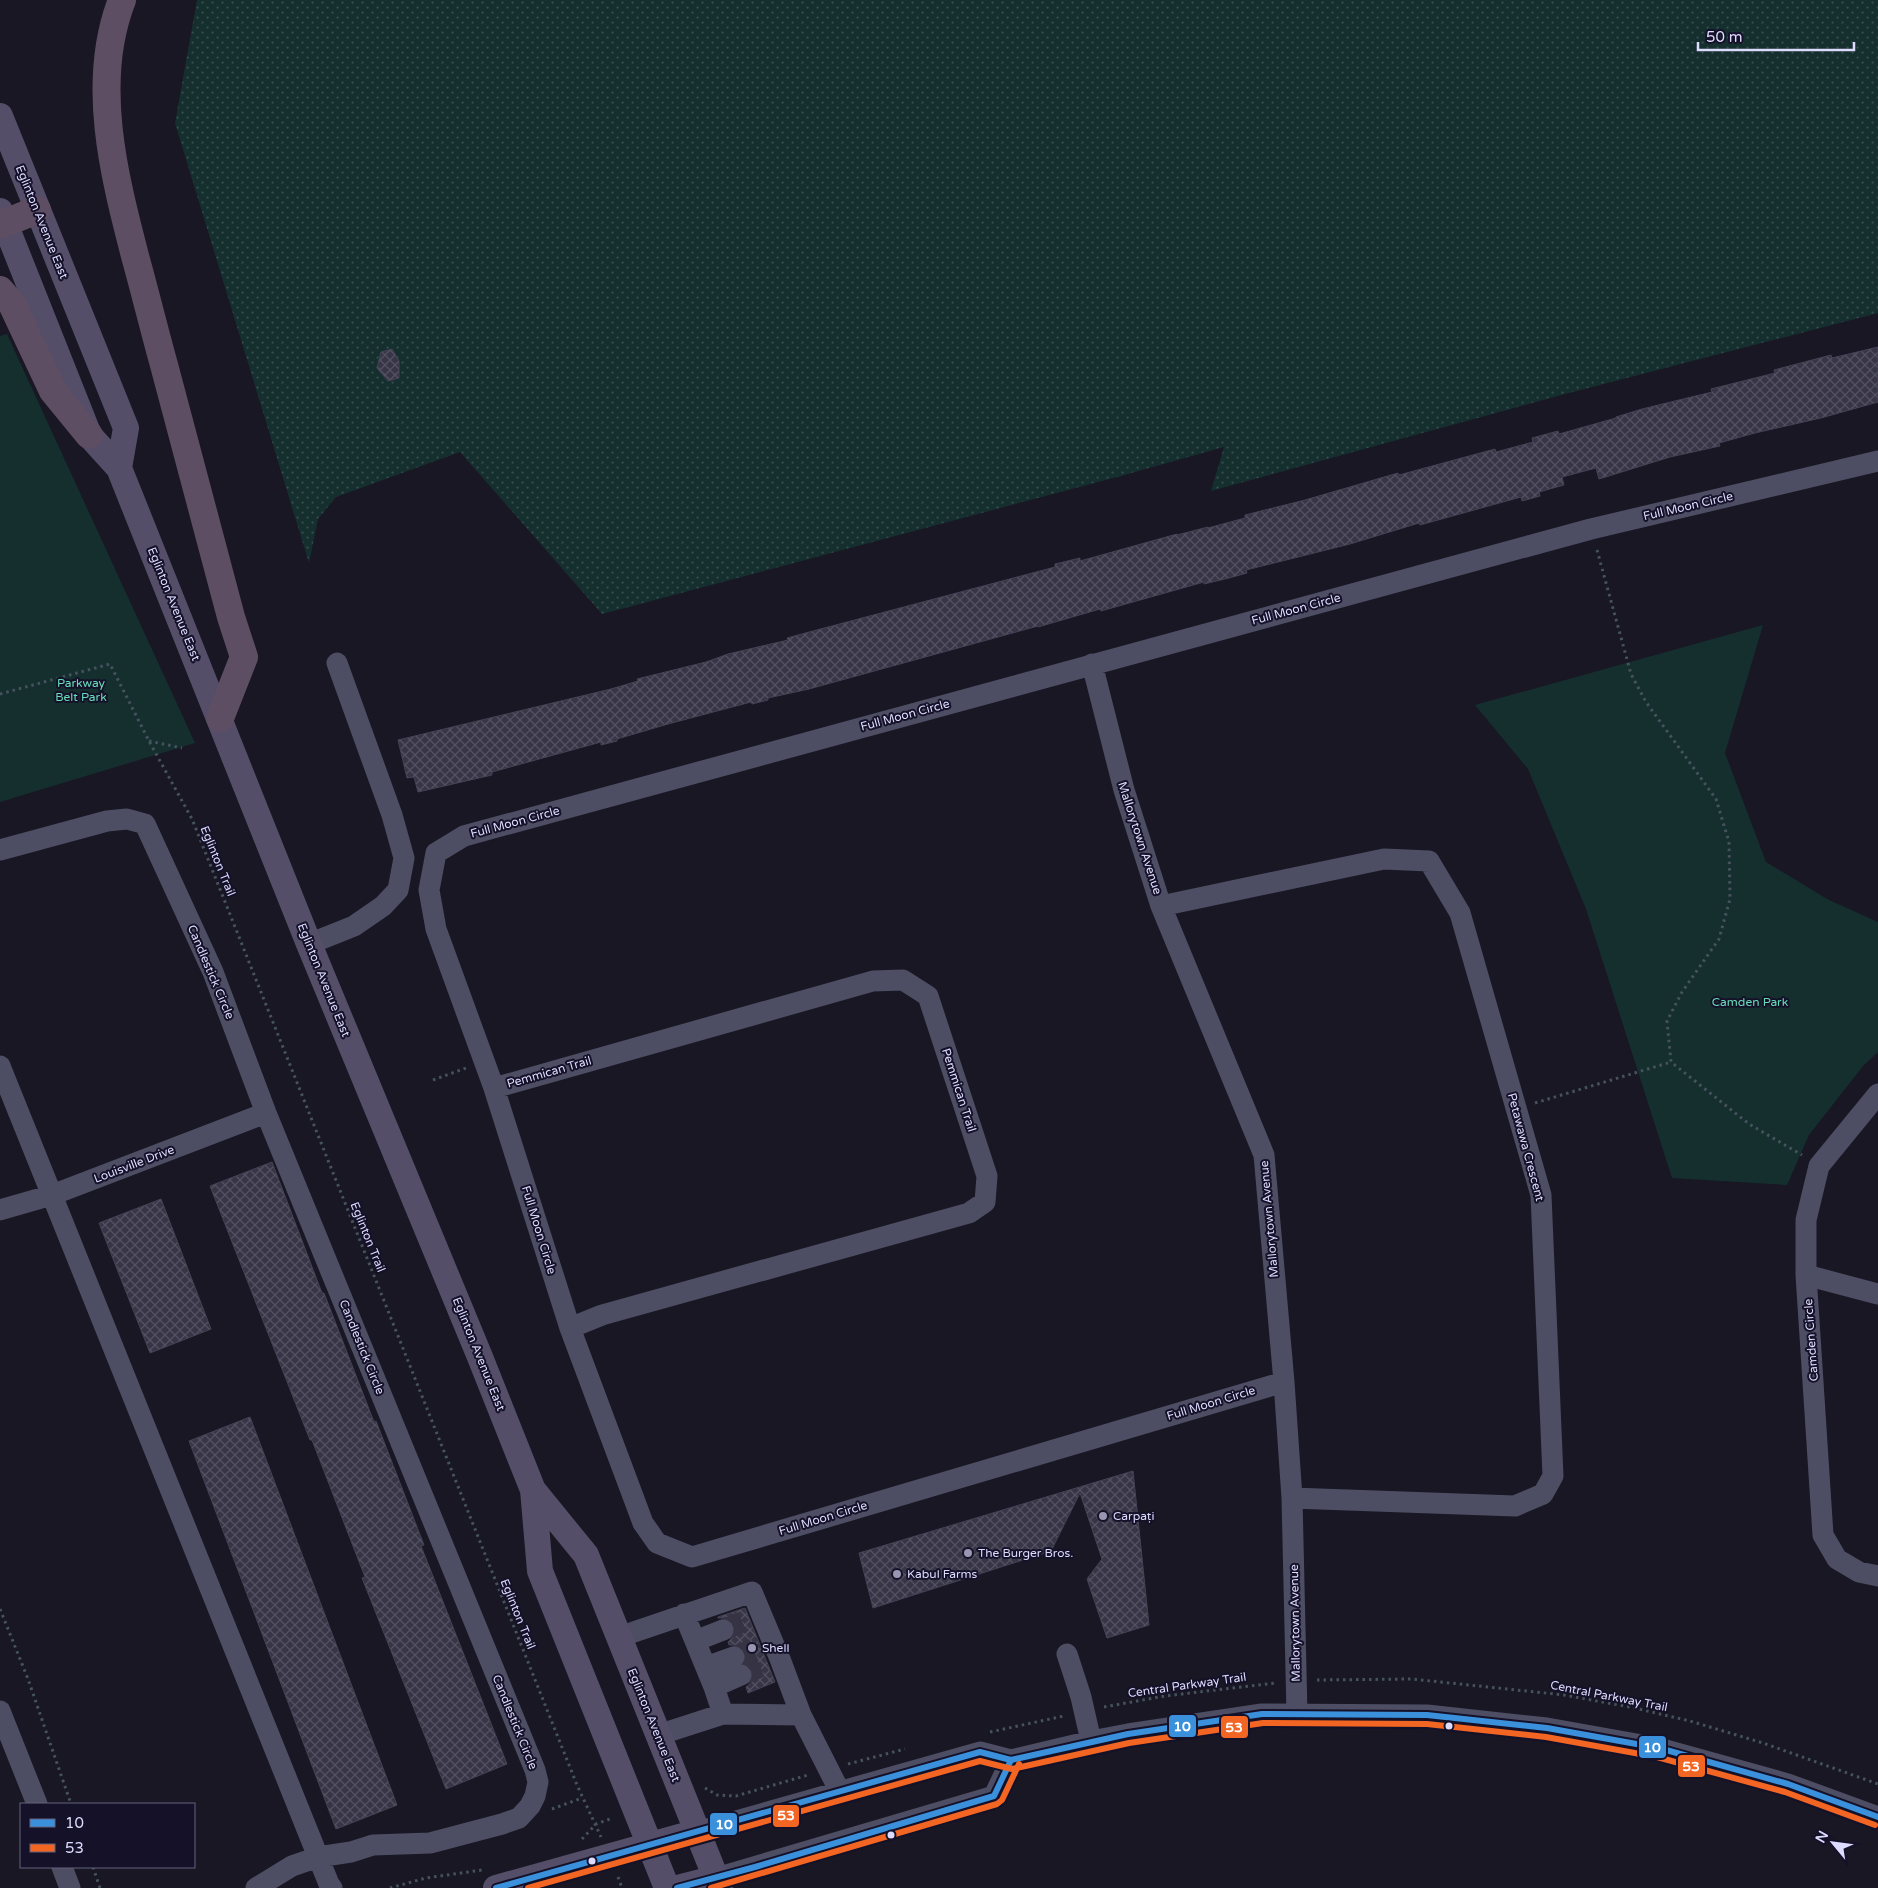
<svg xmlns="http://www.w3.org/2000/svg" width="1878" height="1888" viewBox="0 0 1878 1888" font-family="'Varela Round',sans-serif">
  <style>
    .grass { fill: url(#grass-dots) }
    .green { fill: #152f2f }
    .building { fill: url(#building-cross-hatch); stroke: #454257 }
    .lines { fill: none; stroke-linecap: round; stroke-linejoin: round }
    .minor-tunnel { stroke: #363444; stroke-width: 21; stroke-dasharray: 21 11; stroke-linecap: butt }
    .path { stroke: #46535f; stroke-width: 3; stroke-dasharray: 2.5 4; stroke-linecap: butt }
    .minor { stroke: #4d4d64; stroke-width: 21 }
    .major { stroke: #554e69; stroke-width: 26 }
    .highway { stroke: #5e4e64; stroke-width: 28 }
    .bus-1-casing { stroke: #141129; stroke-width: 10 }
    .bus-2-casing { stroke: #141129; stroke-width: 10 }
    .bus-1 { stroke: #3a90db; stroke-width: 6 }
    .bus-2 { stroke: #f26522; stroke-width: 6 }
    .poi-dot { fill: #9896b1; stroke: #141129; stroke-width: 2 }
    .bus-dot { fill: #dddbfe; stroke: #141129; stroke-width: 2 }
    .labels { text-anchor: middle; stroke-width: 4; stroke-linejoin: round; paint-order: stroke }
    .street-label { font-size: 12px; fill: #dddbfe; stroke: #141129 }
    .park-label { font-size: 12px; fill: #68ddba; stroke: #141129 }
    .poi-label { font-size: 12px; fill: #dddbfe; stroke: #141129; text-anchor: start }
    .line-badge { stroke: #141129; stroke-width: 2 }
    .badge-label { font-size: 14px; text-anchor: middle; font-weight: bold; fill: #fff }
  </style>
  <defs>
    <pattern id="grass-dots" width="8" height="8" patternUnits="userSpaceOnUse" patternTransform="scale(1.25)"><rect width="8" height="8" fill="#152f2f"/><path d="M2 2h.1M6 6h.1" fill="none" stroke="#374d4e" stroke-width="1.8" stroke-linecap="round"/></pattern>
    <pattern id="building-cross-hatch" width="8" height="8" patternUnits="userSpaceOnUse" patternTransform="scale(1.25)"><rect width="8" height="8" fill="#373546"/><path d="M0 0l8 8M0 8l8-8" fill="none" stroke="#545262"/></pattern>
  </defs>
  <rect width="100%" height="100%" fill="#181723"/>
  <path class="grass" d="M197,0H1878V313L1565,394L1211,491L1224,447L1117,477L602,614L460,452L336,497L318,519L309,563L175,123Z"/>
  <path class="green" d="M7,334L195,743L0,802V336Z
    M1763,625L1725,753L1766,862L1829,900L1878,922V1052L1863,1066L1809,1135L1787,1185L1672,1178L1586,909L1528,769L1475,705Z"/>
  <path class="building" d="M1878,347V402L1821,418L1755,433L1719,443L1720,446L1670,457L1599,479L1596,468L1562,477L1564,485L1539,492L1540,496L1522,501L1521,497L1420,525L1419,523L1350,544L1246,570L1247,573L1229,578L1204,584V582L1101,611L1100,609L1038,627V626L809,689L768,698V700L752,704L751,702L668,724L617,739V741L601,745V742L492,772V775L418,792L414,777L407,778L398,740L611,689L638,681L637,679L706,662L728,654L788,640L787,638L813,631L1055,567V564L1080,558V561L1177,534V535L1208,527V528L1245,518V515L1305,500L1398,473L1399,475L1495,449L1496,452L1533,442L1532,438L1558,431L1559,434L1616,418V417L1642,409L1712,392L1711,389L1775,373L1774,370L1831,355L1832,358Z
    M392,349L399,361V378L388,381L377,368L381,352Z
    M272,1162L322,1293H324L374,1422L376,1421L424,1545L421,1546L507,1764L446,1789L362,1578L365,1577L312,1440H310L210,1186Z
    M161,1199L211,1329L150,1353L99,1223Z
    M250,1417L397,1805L336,1829L189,1441Z
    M1133,1471L1149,1625L1107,1638L1087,1579L1102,1559L1080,1493L1051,1551L873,1608L859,1553Z
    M745,1608L775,1682L748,1693L746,1687L751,1683L753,1676L752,1670L744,1663L746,1659V1652L742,1648L737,1645H729L728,1642L732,1638L735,1632L734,1625L730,1620L724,1618H718V1617Z"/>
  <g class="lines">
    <path class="minor-tunnel" d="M723,1630L752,1618
      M734,1657L763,1645
      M741,1675L770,1663"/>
    <path class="path" d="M1597,550L1631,674L1646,702L1716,799L1729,842L1730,899L1719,939L1682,992L1667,1021L1671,1062L1749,1124L1802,1155
      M0,694L110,664L149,741L192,819L577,1785L601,1837
      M149,741L182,748
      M433,1080L466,1068
      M1535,1103L1671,1062
      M0,1609L28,1679L71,1804
      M1317,1680L1412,1679L1564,1695L1630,1707L1690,1721L1763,1743L1878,1784
      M1104,1707L1165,1696L1276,1683
      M990,1732L1064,1716
      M848,1764L905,1749
      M705,1788L717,1795L736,1796L808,1775
      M552,1809L582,1798
      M582,1839L596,1824L613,1818
      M93,1867L100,1888
      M618,1877L622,1888
      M390,1888L426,1878L482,1870"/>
    <path class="minor" d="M1092,664L1124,790L1161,906L1264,1155L1284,1382L1292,1498L1297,1714
      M0,850L107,821L127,819L145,824L213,972L266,1113L535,1770L538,1782L535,1796L530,1806L519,1818L502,1824L430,1843L373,1845L351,1852L318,1857L292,1866L256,1888
      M1161,906L1384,859L1429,861L1460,913L1541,1195L1553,1476L1543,1494L1515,1506L1292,1498
      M309,944L354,926L383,906L398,890L404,858L392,815L337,663
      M0,1066L329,1884L332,1888
      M494,1088L873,981L903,980L928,996L987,1176L985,1202L969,1213L602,1315L570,1328
      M1878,1094L1819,1166L1806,1220V1275L1823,1535L1837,1559L1859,1572L1878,1576
      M0,1210L52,1195L266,1113
      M1806,1275L1878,1294
      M1284,1382L692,1557L657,1543L643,1523L570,1328L494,1088L436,929L429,890L436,853L464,836L1591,529L1878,461
      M684,1614L714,1687L723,1714
      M619,1637L752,1592L780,1659L801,1715L840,1792
      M695,1641L723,1630
      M1067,1654L1081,1697L1091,1741
      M706,1667L734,1657
      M714,1687L741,1675
      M0,1711L37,1804
      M658,1735L723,1714L801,1715
      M697,1832L980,1752L1011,1760L1091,1741L1128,1734L1262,1714L1427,1715L1547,1728L1659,1748L1788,1784L1878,1817
      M62,1867L70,1888
      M716,1878L994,1796L1011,1760"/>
    <path class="major" d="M0,116L126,428L119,468
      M0,211L89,435L119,468L309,944L480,1357L533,1490L540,1571L667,1888
      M533,1490L586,1555L720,1888
      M496,1888L697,1832
      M677,1888L716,1878"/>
    <path class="highway" d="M122,0C90,82 114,175 135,256C145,292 154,329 164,365C186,449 208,533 231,617L244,657L220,718
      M0,225L37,210
      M0,290L12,304L53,391L89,435"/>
    <defs>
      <path id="bus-1" d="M496,1888L980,1752L1011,1760L1128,1734L1262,1714L1427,1715L1547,1728L1659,1748L1788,1784L1878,1817
        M677,1888L755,1867L994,1796L1011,1760"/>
      <path id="bus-2" d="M528,1888L980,1761L1012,1769L1129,1743L1263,1723L1427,1724L1546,1737L1657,1757L1785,1792L1875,1825
        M711,1888L997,1804L1002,1800L1019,1764"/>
    </defs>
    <use href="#bus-1" class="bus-1-casing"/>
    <use href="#bus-2" class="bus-2-casing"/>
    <use href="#bus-1" class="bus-1"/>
    <use href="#bus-2" class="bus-2"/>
  </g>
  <g class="poi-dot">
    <circle cx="1103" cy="1516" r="5"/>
    <circle cx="968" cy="1553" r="5"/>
    <circle cx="897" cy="1574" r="5"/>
    <circle cx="752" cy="1648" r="5"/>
  </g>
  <g class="bus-dot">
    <circle cx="1449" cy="1726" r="4.5"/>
    <circle cx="891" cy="1835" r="4.5"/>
    <circle cx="592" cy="1861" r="4.5"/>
  </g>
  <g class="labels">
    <g class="street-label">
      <text transform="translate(42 222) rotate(68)" y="4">Eglinton Avenue East</text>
      <text transform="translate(1688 506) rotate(-13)" y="4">Full Moon Circle</text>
      <text transform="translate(174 604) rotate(68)" y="4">Eglinton Avenue East</text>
      <text transform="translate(1296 609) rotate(-15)" y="4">Full Moon Circle</text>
      <text transform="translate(905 715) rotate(-15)" y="4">Full Moon Circle</text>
      <text transform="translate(515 822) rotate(-15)" y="4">Full Moon Circle</text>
      <text transform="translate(1140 838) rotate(72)" y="4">Mallorytown Avenue</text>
      <text transform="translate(218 861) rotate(68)" y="4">Eglinton Trail</text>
      <text transform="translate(211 972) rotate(67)" y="4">Candlestick Circle</text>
      <text transform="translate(324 980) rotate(68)" y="4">Eglinton Avenue East</text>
      <text transform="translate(549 1072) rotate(-16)" y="4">Pemmican Trail</text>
      <text transform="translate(959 1090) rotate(72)" y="4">Pemmican Trail</text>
      <text transform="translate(1526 1147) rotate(75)" y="4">Petawawa Crescent</text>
      <text transform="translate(134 1164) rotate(-21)" y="4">Louisville Drive</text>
      <text transform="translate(1269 1219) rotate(-95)" y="4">Mallorytown Avenue</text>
      <text transform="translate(539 1230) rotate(73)" y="4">Full Moon Circle</text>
      <text transform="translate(368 1237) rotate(68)" y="4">Eglinton Trail</text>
      <text transform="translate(1811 1340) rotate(-94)" y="4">Camden Circle</text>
      <text transform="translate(362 1347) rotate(68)" y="4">Candlestick Circle</text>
      <text transform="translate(479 1354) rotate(68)" y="4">Eglinton Avenue East</text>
      <text transform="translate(1211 1403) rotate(-17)" y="4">Full Moon Circle</text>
      <text transform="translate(823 1518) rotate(-17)" y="4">Full Moon Circle</text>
      <text transform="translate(518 1614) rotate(68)" y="4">Eglinton Trail</text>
      <text transform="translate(1295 1623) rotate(-91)" y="4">Mallorytown Avenue</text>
      <text transform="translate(1187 1685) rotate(-8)" y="4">Central Parkway Trail</text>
      <text transform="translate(1609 1696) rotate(11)" y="4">Central Parkway Trail</text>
      <text transform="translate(515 1722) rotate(68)" y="4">Candlestick Circle</text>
      <text transform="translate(654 1725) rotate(68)" y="4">Eglinton Avenue East</text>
    </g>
    <g class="park-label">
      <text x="81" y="687">Parkway<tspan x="81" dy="14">Belt Park</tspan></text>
      <text x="1750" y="1006">Camden Park</text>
    </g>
    <g class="poi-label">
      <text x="1113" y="1520">Carpați</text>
      <text x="978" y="1557">The Burger Bros.</text>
      <text x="907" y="1578">Kabul Farms</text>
      <text x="762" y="1652">Shell</text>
    </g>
  </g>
  <g class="line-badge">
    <rect x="1168" y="1714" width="29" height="24" rx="5" fill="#3a90db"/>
    <rect x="1220" y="1715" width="29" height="24" rx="5" fill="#f26522"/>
    <rect x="1638" y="1735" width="29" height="24" rx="5" fill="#3a90db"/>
    <rect x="1677" y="1754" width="29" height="24" rx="5" fill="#f26522"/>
    <rect x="772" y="1804" width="28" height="24" rx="5" fill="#f26522"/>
    <rect x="709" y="1812" width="29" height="24" rx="5" fill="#3a90db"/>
  </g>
  <g class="badge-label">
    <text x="1182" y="1731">10</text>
    <text x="1234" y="1732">53</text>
    <text x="1652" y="1752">10</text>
    <text x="1691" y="1771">53</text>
    <text x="786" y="1820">53</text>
    <text x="724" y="1829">10</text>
  </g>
  <rect x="20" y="1803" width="175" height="65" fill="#141129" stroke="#64627e"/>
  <rect x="30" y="1819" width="25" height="8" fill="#3a90db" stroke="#64627e"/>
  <text x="65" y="1828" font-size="15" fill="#dddbfe">10</text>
  <rect x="30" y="1844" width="25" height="8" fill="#f26522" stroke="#64627e"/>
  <text x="65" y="1853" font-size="15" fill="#dddbfe">53</text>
  <g transform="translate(1833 1843) rotate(299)" stroke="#141129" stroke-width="4" paint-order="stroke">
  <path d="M0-4L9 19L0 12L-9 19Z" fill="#dddbfe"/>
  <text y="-8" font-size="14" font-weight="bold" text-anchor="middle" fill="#dddbfe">N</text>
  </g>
  <path d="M1698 42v8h156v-8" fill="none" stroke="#dddbfe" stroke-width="2.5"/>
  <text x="1706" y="42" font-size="15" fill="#dddbfe" stroke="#141129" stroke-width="4" paint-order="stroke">50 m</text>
</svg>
